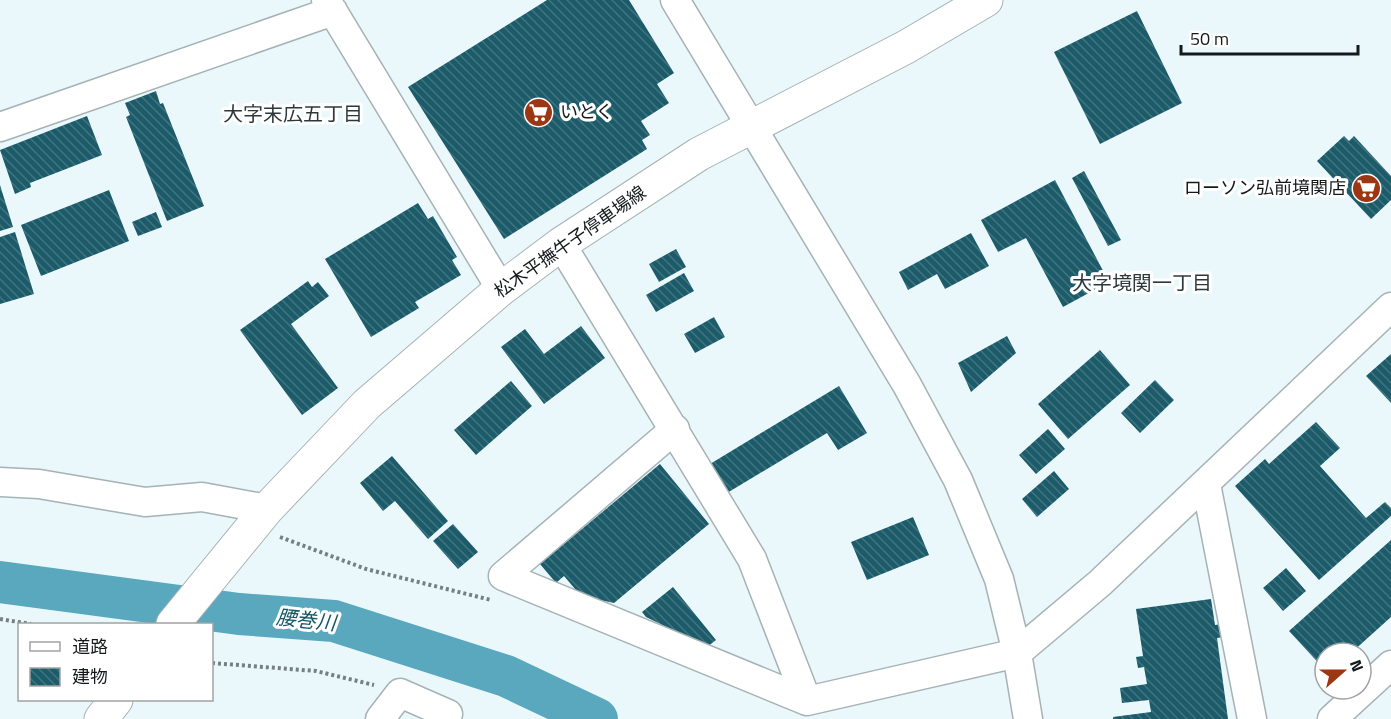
<svg xmlns="http://www.w3.org/2000/svg" width="1391" height="719" viewBox="0 0 1391 719" font-family="'Titillium Web','Noto Sans JP',sans-serif">
  <style>
    .lines { fill: none; stroke-linecap: round; stroke-linejoin: round }
    .river { stroke: #59a8be; stroke-width: 42 }
    .building { fill: url(#building-back-hatch) }
    .minor-casing { stroke: #a5b2b6; stroke-width: 31 }
    .major-casing { stroke: #a5b2b6; stroke-width: 35 }
    .path { stroke: #767f82; stroke-width: 4; stroke-dasharray: 3 3; stroke-linecap: butt }
    .minor { stroke: #fff; stroke-width: 28 }
    .major { stroke: #fff; stroke-width: 33 }
    .labels { text-anchor: middle; stroke-width: 6; stroke-linejoin: round; paint-order: stroke }
    .poi-label { font-size: 18px; fill: #14191a; stroke: #fff; text-anchor: start }
    .street-label { font-size: 18px; fill: #14191a; stroke: #fff }
    .neighbourhood-label { font-size: 20px; fill: #2d383b; stroke: #fff }
    .water-label { font-size: 20px; font-style: italic; fill: #145767; stroke: #fff }
  </style>
  <defs>
    <pattern id="building-back-hatch" width="6" height="6" patternUnits="userSpaceOnUse" patternTransform="scale(1.5)"><rect width="6" height="6" fill="#1b5b6a"/><path d="M-1 5l2 2M0 0l6 6M5-1l2 2" fill="none" stroke="#42737e"/></pattern>
  </defs>
  <rect width="100%" height="100%" fill="#eaf8fc"/>
  <g class="lines">
    <path class="river" d="M0,582L239,614L334,621L506,676L597,719"/>
  </g>
  <path class="building" d="M547,0H629L674,73L657,84L669,103L641,121L650,135L642,140L647,149L504,239L408,87Z
    M1137,11L1182,103L1100,144L1054,52Z
    M156,91L160,104L163,103L204,206L167,221L126,117L130,115L125,103Z
    M87,116L102,155L30,183L31,187L15,194L0,150Z
    M1344,136L1349,141L1354,136L1391,176V200L1371,219L1317,161Z
    M1084,171L1121,240L1108,246L1072,178Z
    M1055,180L1109,282L1063,307L1026,238L998,252L981,220Z
    M0,185L13,227L0,231Z
    M109,190L129,241L41,276L21,225Z
    M418,203L428,219L433,216L457,257L452,260L461,275L415,302L419,308L371,337L325,259Z
    M156,212L162,227L138,236L132,222Z
    M15,232L34,294L0,304V237Z
    M971,233L989,266L945,289L937,274L908,290L899,272Z
    M676,249L686,267L659,282L649,264Z
    M684,273L694,291L656,312L646,295Z
    M308,281L312,287L318,282L329,296L291,324L338,388L302,415L240,330Z
    M714,317L725,337L695,353L684,334Z
    M581,326L605,358L544,404L501,347L525,329L544,354Z
    M1007,336L1016,353L971,392L958,363Z
    M1100,350L1130,385L1068,439L1038,404Z
    M1391,354V403L1366,376Z
    M1155,380L1174,400L1140,433L1121,413Z
    M511,381L532,406L476,455L454,430Z
    M839,386L867,433L838,450L827,433L727,493L710,464Z
    M1316,422L1340,448L1320,466L1366,518L1385,502L1391,508V516L1319,580L1235,486L1265,459L1269,464Z
    M1048,429L1065,449L1036,474L1019,455Z
    M392,456L448,521L428,539L395,501L383,511L360,483Z
    M660,464L709,524L614,603L581,596L564,576L556,583L540,564Z
    M1054,471L1069,489L1037,517L1022,499Z
    M913,517L929,555L867,580L851,542Z
    M453,524L478,552L458,569L433,541Z
    M1391,540V617L1351,653H1325V670L1289,631Z
    M1286,568L1306,591L1283,611L1263,588Z
    M673,587L716,640L707,647L646,617L642,612Z
    M1211,599L1215,625L1222,624L1223,637L1217,638L1228,719H1113V717L1151,712L1149,700L1122,703L1120,688L1147,684L1144,667L1138,668L1136,657L1143,656L1136,609Z"/>
  <g class="lines">
    <defs>
      <path id="minor" d="M326,0L501,289
        M675,0L907,385L958,480L999,579L1017,653L1028,719
        M0,127L333,11
        M561,244L752,559L807,701
        M675,429L503,576L807,701L1017,653L1100,583L1391,307
        M0,482L39,484L145,502L202,497L267,509
        M1206,484L1252,719
        M380,719L400,693L448,714
        M1332,719L1391,665"/>
      <path id="major" d="M173,624L267,509L367,404L501,289L561,244L699,154L906,47L986,0
        M101,719L116,700"/>
    </defs>
    <use href="#minor" class="minor-casing"/>
    <use href="#major" class="major-casing"/>
    <path class="path" d="M280,537L366,569L491,600
      M0,619L31,624
      M212,663L316,671L374,685"/>
    <use href="#minor" class="minor"/>
    <use href="#major" class="major"/>
  </g>
  <defs>
    <symbol id="supermarket-disc" viewBox="-11 -11 22 22"><circle r="9.5" fill="#9d3612" stroke="#fff"/><path d="M-6-5.5h2.5l.6 2H6L4.5 2H-2.5L-4.4-4H-6ZM-1.5 3.2a1.3 1.3 0 1 0 .1 0ZM3 3.2a1.3 1.3 0 1 0 .1 0Z" fill="#fff"/></symbol>
  </defs>
  <g fill-rule="evenodd">
    <use href="#supermarket-disc" x="522" y="96" width="33" height="33"/>
    <use href="#supermarket-disc" x="1350" y="172" width="33" height="33"/>
  </g>
  <g class="labels">
    <g class="poi-label">
      <text x="560" y="118">いとく</text>
      <text x="1346" y="194" text-anchor="end">ローソン弘前境関店</text>
    </g>
    <g class="street-label">
      <text transform="translate(570 242) rotate(-35)" y="6">松木平撫牛子停車場線</text>
    </g>
    <g class="neighbourhood-label">
      <text x="293" y="121">大字末広五丁目</text>
      <text x="1142" y="290">大字境関一丁目</text>
    </g>
    <g class="water-label">
      <text transform="translate(306 620) rotate(6)" y="7">腰巻川</text>
    </g>
  </g>
  <rect x="18" y="623" width="195" height="78" fill="#ffffff" stroke="#a1a3a3" stroke-width="1.5"/>
  <rect x="30" y="642" width="30" height="9" fill="#ffffff" stroke="#a1a3a3" stroke-width="1.5"/>
  <text x="72" y="653" font-size="18" fill="#14191a">道路</text>
  <rect x="30" y="668" width="30" height="18" fill="url(#building-back-hatch)" stroke="#a1a3a3" stroke-width="1.5"/>
  <text x="72" y="683" font-size="18" fill="#14191a">建物</text>
  <g transform="translate(1343 671) rotate(69)"><circle r="28" fill="#ffffff" stroke="#a1a3a3" stroke-width="1.5"/>
  <path d="M0-4.5L10 22L0 15L-10 22Z" fill="#9d3612"/>
  <text y="-9" font-size="16" font-weight="bold" text-anchor="middle" fill="#14191a">N</text>
  </g>
  <path d="M1181 45v9h177v-9" fill="none" stroke="#14191a" stroke-width="3"/>
  <text x="1190" y="45" font-size="18" fill="#14191a" stroke="#ffffff" stroke-width="4.5" paint-order="stroke">50 m</text>
</svg>
